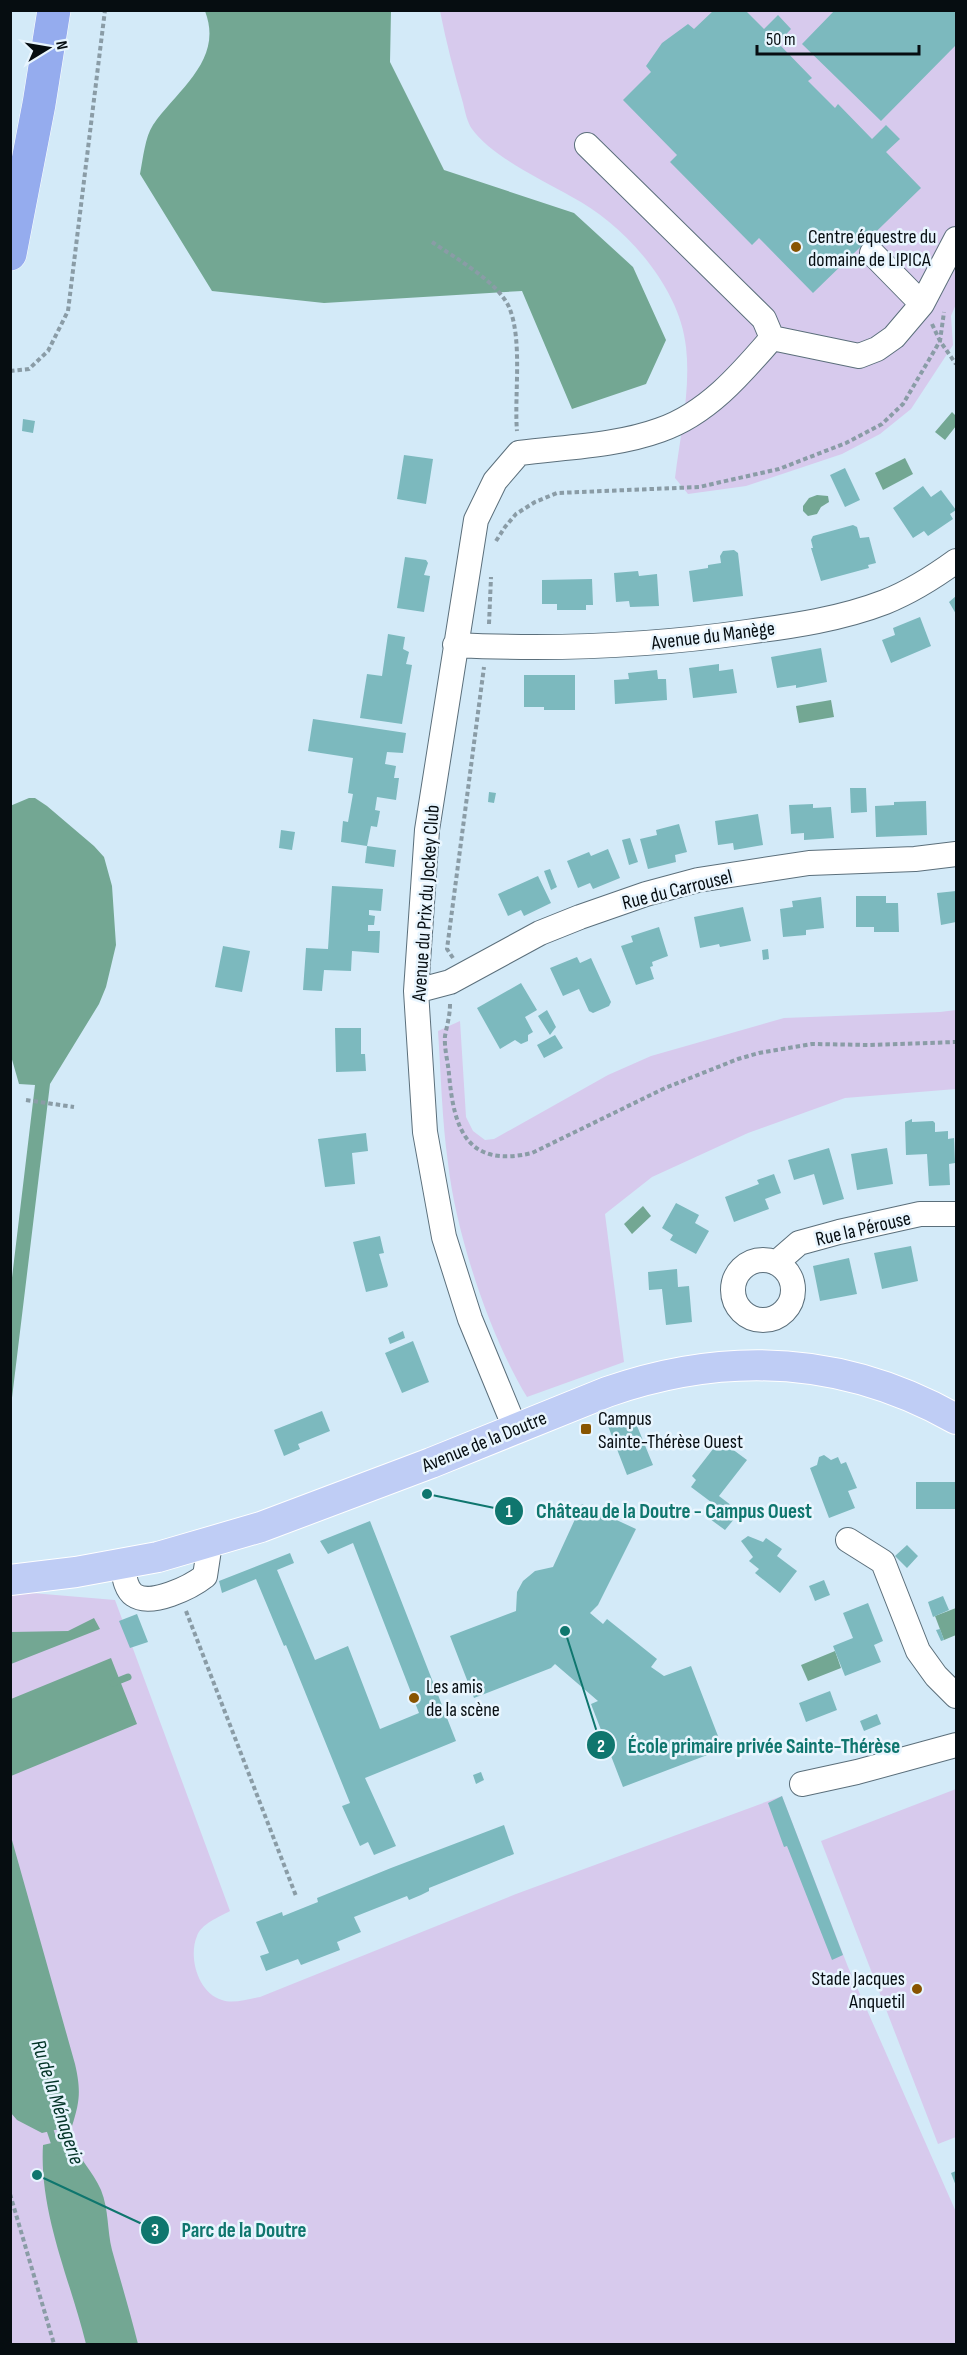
<svg xmlns="http://www.w3.org/2000/svg" width="967" height="2355" viewBox="0 0 967 2355" font-family="'Sofia Sans Condensed',sans-serif">
  <style>
    .green { fill: #d7caed }
    .water { fill: #73a793 }
    .lines { fill: none; stroke-linecap: round; stroke-linejoin: round }
    .stream { stroke: #73a793; stroke-width: 7 }
    .building { fill: #7cb9be }
    .minor-casing { stroke: #5b6f7b; stroke-width: 26 }
    .major-casing { stroke: #fff; stroke-width: 32 }
    .highway-casing { stroke: #fff; stroke-width: 34 }
    .path { stroke: #8a9ca6; stroke-width: 4; stroke-dasharray: 4.5 3; stroke-linecap: butt }
    .minor { stroke: #fff; stroke-width: 24 }
    .major { stroke: #bfcdf5; stroke-width: 30 }
    .highway { stroke: #95acee; stroke-width: 33 }
    .poi-dot { fill: #885400; stroke: #e8f5fe; stroke-width: 2 }
    .labels { text-anchor: middle; stroke-width: 5; stroke-linejoin: round; paint-order: stroke }
    .poi-label { font-size: 20px; fill: #060d11; stroke: #e8f5fe; text-anchor: start }
    .street-label { font-size: 20px; fill: #060d11; stroke: #e8f5fe }
    .water-label { font-size: 21px; font-style: italic; fill: #013225; stroke: #e8f5fe }
    .leader { fill: none; stroke: #0f766e; stroke-width: 2 }
    .callout-dot { fill: #0f766e; stroke: #e8f5fe; stroke-width: 2 }
    .mark-label { font-size: 18px; text-anchor: middle; font-weight: bold; fill: #fff }
    .callout-label { font-size: 21px; text-anchor: middle; font-weight: bold; fill: #0f766e; stroke: #e8f5fe; stroke-width: 5; stroke-linejoin: round; paint-order: stroke }
  </style>
  <rect width="100%" height="100%" fill="#d3eaf8"/>
  <path class="green" d="M440,11H956V304L951,316L953,345L911,409L880,434L842,454L746,486L688,494L675,478C680,436 691,390 686,347C680,287 624,224 572,197C542,180 491,156 472,129C467,122 465,111 463,103C454,72 446,42 440,11Z
    M956,1010V1089L845,1098L748,1133L652,1177L605,1214L624,1362L527,1397C490,1337 456,1234 448,1163C442,1120 441,1075 438,1031L460,1021L466,1117L473,1131L485,1140L494,1139L608,1075L651,1056L784,1018L940,1012Z
    M20,1592L115,1600L230,1911C219,1917 201,1924 197,1936C188,1957 198,1993 222,2000C233,2004 248,1999 260,1997L516,1894L782,1796L848,1967L956,2212V2344H11V1593Z
    M956,1789V2137L938,2144L821,1841Z"/>
  <path class="water" d="M205,11H391L390,62L444,170L574,213L633,267L666,340L646,384L572,409L522,291L324,303L212,291L140,174C143,159 145,137 153,125C178,89 224,60 205,11Z
    M952,412L956,416V426L945,440L935,432Z
    M905,458L913,474L883,490L875,473Z
    M817,495L828,496L829,502L821,507L817,514L808,516L803,511V506L809,498Z
    M831,700L834,717L799,723L796,706Z
    M29,798H35L47,806L94,846L104,857L112,886L116,945L106,987L99,1004L50,1084L11,1406V1286L35,1085L19,1084L11,1056L10,806Z
    M643,1206L651,1216L632,1234L624,1224Z
    M956,1608V1635L944,1640L935,1616Z
    M94,1618L100,1629L11,1664V1632L68,1631Z
    M835,1651L841,1668L808,1681L801,1665Z
    M111,1658L137,1724L11,1776V1699Z
    M10,1833L75,2064C81,2090 80,2101 72,2126L42,2133L17,2120L11,2113Z
    M69,2139C78,2156 93,2172 101,2190C109,2210 107,2230 112,2250C121,2282 130,2312 138,2344H86C70,2279 39,2213 43,2145Z"/>
  <g class="lines">
    <path class="stream" d="M113,1683L128,1677
      M48,2124L57,2151"/>
  </g>
  <path class="building" d="M714,10H745L764,29L778,15L791,29L778,43L812,78L808,81L835,108L838,104L872,139L886,125L900,139L886,152L921,188L813,293L759,238L752,245L670,162L677,155L623,100L651,72L646,66L662,43L688,24L694,29Z
    M835,10H956V45L881,121L802,44Z
    M23,419L35,421L33,433L22,431Z
    M404,455L433,459L426,504L397,499Z
    M845,468L860,500L845,507L830,475Z
    M923,486L931,497L941,490L956,510L950,514L953,519L928,536L924,531L913,538L893,508Z
    M853,525L857,527L860,538L869,537L876,563L868,565L869,568L821,581L811,548H813L811,540L813,536Z
    M734,550L738,553L743,596L693,602L689,571L708,568V565L721,563L720,556L723,551Z
    M405,557L426,560L428,563L424,575L430,576L424,612L397,608Z
    M638,571L639,576L657,574L659,606L630,607L629,601L616,602L614,573Z
    M592,579L593,605H586V610H557V604H542V580Z
    M956,596V614L949,602Z
    M920,617L931,646L891,663L882,640L895,635L893,628Z
    M388,634L405,637L403,649L409,652L406,664L412,665L402,724L360,718L367,674L382,676Z
    M821,648L827,682L796,688V685L777,688L771,657Z
    M719,664V671L733,669L737,693L693,698L689,668Z
    M657,670L658,679H666L667,700L615,704L614,680L629,679L628,673Z
    M524,675H575V710H544V707H524Z
    M313,719L406,733L403,753L387,752L385,764L396,766L394,778H399L396,800L377,797L375,810L380,811L377,827L371,826L367,846L396,850L394,867L365,863L367,846L341,842L343,821L348,822L353,794L348,793L353,758L308,751Z
    M850,788H866L867,812L851,813Z
    M489,792L496,793L494,803L488,802Z
    M926,801L927,835L876,837L875,806L894,805V802Z
    M813,804V808L831,807L834,838L804,840V833L791,834L789,805Z
    M758,814L763,845L734,850L733,843L718,845L715,821Z
    M679,824L687,852L675,855L676,862L648,869L640,839L657,835L656,830Z
    M281,830L295,832L292,850L279,848Z
    M630,838L638,862L629,865L622,840Z
    M608,849L620,878L593,889L590,883L578,888L567,861L589,852L591,856Z
    M550,869L557,887L551,890L544,871Z
    M538,876L551,903L524,916L521,910L508,916L498,894Z
    M332,886L383,889L381,911L369,910V915L375,916L374,925H368V931H380L379,953L352,951L351,971L324,970L322,991L303,990L306,948L328,949Z
    M956,891V922L941,925L937,893Z
    M856,896H886V903H898L899,932H874V927H856Z
    M821,897L824,928L806,930V935L783,937L780,909L793,907L792,901Z
    M743,907L751,941L720,947L719,944L700,948L694,917Z
    M659,927L668,956L652,962L653,966L650,967L654,979L636,985L621,946L633,942L631,936Z
    M223,946L250,951L242,992L215,987Z
    M768,949L769,959L763,960L762,950Z
    M577,957L580,963L591,958L611,1002L609,1006L593,1013L589,1011L579,989L563,996L550,968Z
    M521,983L537,1010L525,1017L533,1032L528,1035V1041L521,1044L515,1040L500,1049L477,1008Z
    M547,1010L556,1027L550,1035L538,1016Z
    M335,1028H361V1054H365L366,1071L336,1072Z
    M555,1035L563,1048L544,1058L537,1045Z
    M912,1119V1122L933,1121L935,1123V1132L948,1131V1139L954,1138L955,1163L949,1164L950,1185L929,1186L927,1154L906,1155L905,1122Z
    M366,1133L368,1151L352,1153L355,1184L325,1187L318,1139Z
    M829,1148L844,1199L823,1205L814,1174L794,1180L788,1160Z
    M887,1148L893,1184L857,1190L851,1154Z
    M774,1174L781,1193L765,1199L769,1209L734,1222L725,1197L759,1184L757,1180Z
    M676,1203L699,1215L695,1223L709,1231L696,1254L670,1240L673,1235L662,1228Z
    M380,1236L384,1253L379,1254L388,1285L387,1287L366,1292L353,1242Z
    M911,1246L918,1281L882,1289L874,1253Z
    M849,1258L857,1294L820,1301L813,1266Z
    M677,1269L678,1287L689,1286L692,1322L666,1325L662,1289L649,1290L648,1272Z
    M403,1331L405,1338L390,1344L388,1338Z
    M413,1341L429,1382L402,1393L385,1353Z
    M322,1411L330,1431L298,1444L300,1449L284,1456L274,1430Z
    M633,1416L653,1465L627,1475L608,1426Z
    M720,1440L747,1460L719,1496L740,1512L725,1530L710,1519L719,1508L691,1487L696,1480L692,1476Z
    M824,1455L831,1460L838,1457L841,1464L846,1462L857,1488L848,1491L855,1508L829,1518L810,1468L817,1465L819,1457Z
    M916,1482H956V1509H916Z
    M582,1504L636,1529L598,1605L590,1613L603,1624L607,1619L657,1659L651,1667L664,1676L691,1666L723,1749L623,1787L591,1704L598,1701L555,1664L551,1668L474,1698L450,1636L516,1611L517,1592L523,1581L535,1571L553,1567Z
    M370,1521L456,1741L365,1778L396,1846L374,1855L368,1842L360,1846L342,1806L350,1803L286,1645L284,1646L256,1579L222,1593L219,1581L290,1553L294,1563L277,1570L315,1660L348,1646L380,1729L419,1713L353,1543L328,1554L320,1541Z
    M748,1536L763,1542L766,1538L782,1549L777,1556L797,1571L780,1593L755,1573L759,1569L749,1561L753,1557L741,1541Z
    M907,1545L918,1556L907,1568L895,1556Z
    M824,1580L830,1595L815,1601L809,1586Z
    M943,1596L949,1610L933,1617L928,1602Z
    M868,1603L883,1641L874,1645L881,1662L845,1676L833,1646L853,1638L843,1613Z
    M137,1614L148,1642L130,1648L119,1621Z
    M940,1629L944,1640L941,1641L936,1630Z
    M830,1691L837,1710L806,1722L799,1703Z
    M877,1714L881,1724L864,1731L860,1721Z
    M481,1772L484,1780L476,1784L473,1775Z
    M782,1796L843,1955L832,1960L787,1846L784,1847L768,1803Z
    M504,1825L514,1854L429,1888V1891L421,1895L409,1900L407,1896L354,1917L361,1932L337,1942L340,1950L301,1965L298,1959L266,1971L260,1956L269,1953L256,1922L282,1912L283,1916L318,1902L317,1898L391,1868Z
    M956,2171V2186L951,2173Z"/>
  <g class="lines">
    <defs>
      <path id="minor" d="M587,145L764,319L772,338
        M872,253L922,304L956,239
        M455,645C553,650 650,646 747,632C793,626 841,619 885,602C910,592 934,577 956,561
        M416,991L450,982L540,933L580,917L646,894L698,880L809,863L915,859L956,854
        M733 1290a30 30 0 1 1 60 0a30 30 0 1 1-60 0Z
        M776,1263L799,1243L839,1232L920,1214H956
        M515,1428L470,1319L444,1237L425,1132L416,991L427,830L476,520L495,481L519,453C565,447 616,446 660,430C707,414 741,374 772,338L859,356L877,349L894,337L922,304
        M848,1540L883,1562L918,1651L936,1676L956,1696
        M122,1564C124,1574 125,1589 134,1595C151,1607 191,1587 205,1576L210,1543
        M802,1784L857,1772L956,1745"/>
      <path id="major" d="M10,1580L76,1572L158,1557L261,1527L431,1463L607,1392C728,1350 844,1356 956,1419"/>
      <path id="highway" d="M10,254L39,104L54,10"/>
    </defs>
    <use href="#minor" class="minor-casing"/>
    <use href="#major" class="major-casing"/>
    <use href="#highway" class="highway-casing"/>
    <path class="path" d="M432,242C455,258 497,281 509,307C523,340 514,396 517,431
      M932,324L940,341L956,364
      M10,371L29,369L48,351L68,311L105,10
      M496,541L505,527L516,514L535,502L557,493L699,487L779,469L846,443L882,424L903,404L940,341L944,312
      M489,624L491,577
      M453,958L447,949L484,667
      M450,1004C450,1016 447,1025 445,1036C444,1048 448,1062 449,1074C454,1130 467,1168 532,1153L665,1088L738,1059L759,1053L812,1044L870,1045L956,1042
      M26,1100L74,1107
      M186,1611L296,1896
      M10,2194L54,2344"/>
    <use href="#minor" class="minor"/>
    <use href="#major" class="major"/>
    <use href="#highway" class="highway"/>
  </g>
  <g class="poi-dot">
    <circle cx="796" cy="247" r="6"/>
    <rect x="580" y="1423" width="12" height="12" rx="3"/>
    <circle cx="414" cy="1698" r="6"/>
    <circle cx="917" cy="1989" r="6"/>
  </g>
  <g class="labels">
    <g class="poi-label">
      <text x="808" y="243">Centre équestre du<tspan x="808" dy="23">domaine de LIPICA</tspan></text>
      <text x="598" y="1425">Campus<tspan x="598" dy="23">Sainte-Thérèse Ouest</tspan></text>
      <text x="426" y="1693">Les amis<tspan x="426" dy="23">de la scène</tspan></text>
      <text x="905" y="1985" text-anchor="end">Stade Jacques<tspan x="905" dy="23">Anquetil</tspan></text>
    </g>
    <g class="street-label">
      <text transform="translate(713 635) rotate(-7)" y="7">Avenue du Manège</text>
      <text transform="translate(677 889) rotate(-14)" y="7">Rue du Carrousel</text>
      <text transform="translate(425 903) rotate(-86)" y="7">Avenue du Prix du Jockey Club</text>
      <text transform="translate(863 1228) rotate(-13)" y="7">Rue la Pérouse</text>
      <text transform="translate(484 1441) rotate(-22)" y="7">Avenue de la Doutre</text>
    </g>
    <g class="water-label">
      <text transform="translate(58 2102) rotate(72)" y="7">Ru de la Ménagerie</text>
    </g>
  </g>
  <path class="leader" d="M427 1494L509 1511M565 1631L601 1745M37 2175L155 2230"/>
  <g class="callout-dot">
    <circle cx="427" cy="1494" r="6"/>
    <circle cx="565" cy="1631" r="6"/>
    <circle cx="37" cy="2175" r="6"/>
    <circle cx="509" cy="1511" r="15"/>
    <circle cx="601" cy="1745" r="15"/>
    <circle cx="155" cy="2230" r="15"/>
  </g>
  <g class="mark-label">
    <text x="509" y="1517">1</text>
    <text x="601" y="1752">2</text>
    <text x="155" y="2236">3</text>
  </g>
  <g class="callout-label">
    <text x="674" y="1518">Château de la Doutre - Campus Ouest</text>
    <text x="764" y="1753">École primaire privée Sainte-Thérèse</text>
    <text x="244" y="2237">Parc de la Doutre</text>
  </g>
  <rect width="967" height="2355" fill="none" stroke="#060d11" stroke-width="24"/>
  <g transform="translate(48 48) rotate(79)" stroke="#e8f5fe" stroke-width="4.5" paint-order="stroke">
  <path d="M0-4.5L10 22L0 15L-10 22Z" fill="#060d11"/>
  <text y="-9" font-size="16" font-weight="bold" text-anchor="middle" fill="#060d11">N</text>
  </g>
  <path d="M757 45v9h162v-9" fill="none" stroke="#060d11" stroke-width="3"/>
  <text x="766" y="45" font-size="18" fill="#060d11" stroke="#e8f5fe" stroke-width="4.5" paint-order="stroke">50 m</text>
</svg>
